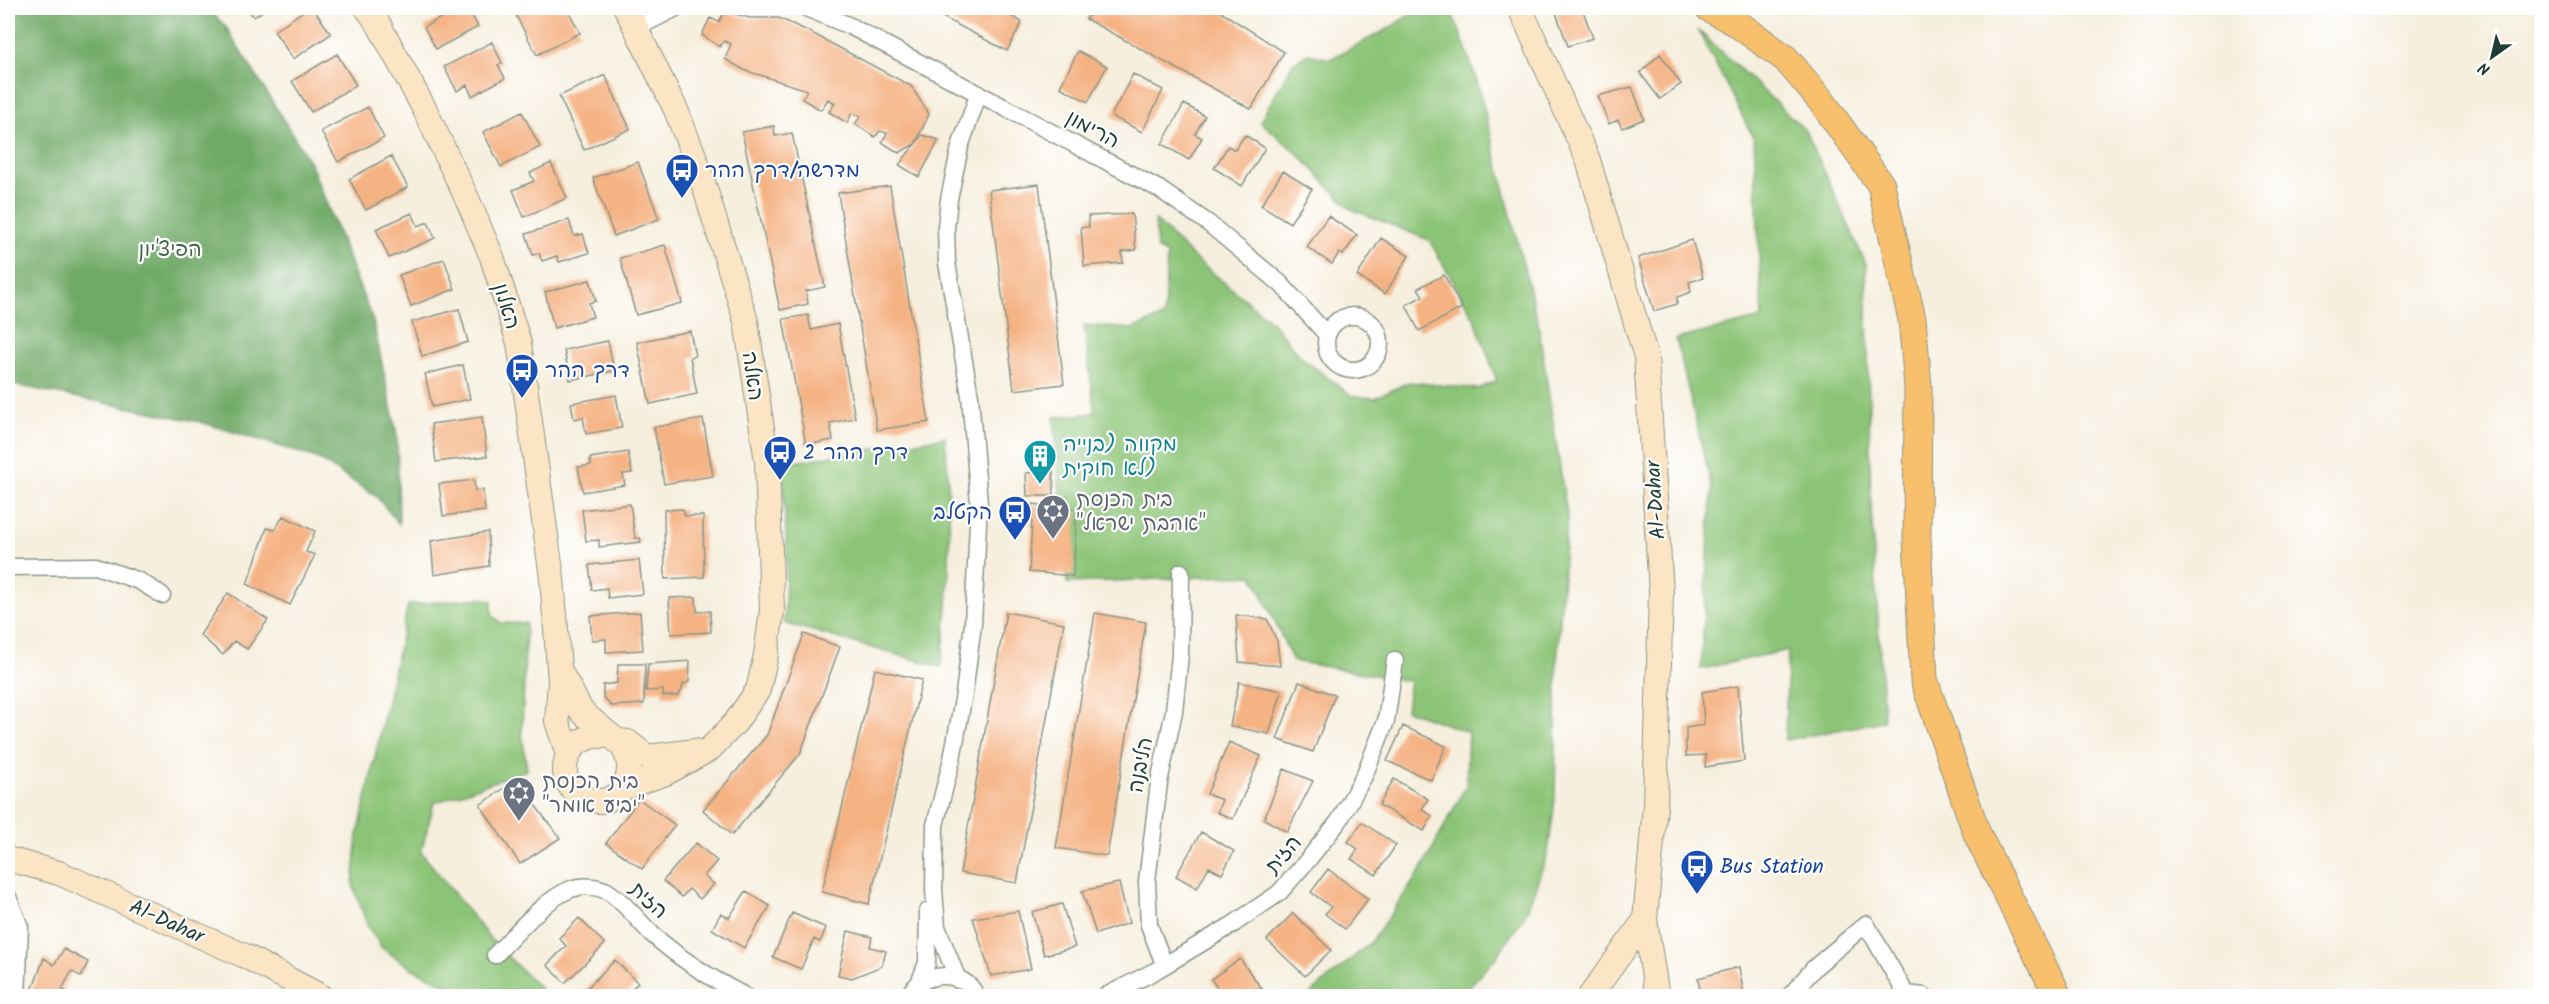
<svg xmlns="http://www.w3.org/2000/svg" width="2549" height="1004" viewBox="0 0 2549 1004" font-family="Kalam,'Playpen Sans Hebrew',sans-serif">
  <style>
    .green { fill: #8cc477; stroke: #568056; stroke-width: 1.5 }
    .forest { fill: #71aa68; stroke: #48744e; stroke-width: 1.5 }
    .building { fill: #f5b384 }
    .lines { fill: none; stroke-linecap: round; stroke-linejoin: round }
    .street-casing { stroke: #8a9689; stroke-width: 19 }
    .secondary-casing { stroke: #8a9689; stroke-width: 26 }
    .primary-casing { stroke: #8a9689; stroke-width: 29 }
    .street { stroke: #fff; stroke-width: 16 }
    .secondary { stroke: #fce5c4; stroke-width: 24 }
    .primary { stroke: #f8bf6c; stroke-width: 27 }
    .labels { text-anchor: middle; stroke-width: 4.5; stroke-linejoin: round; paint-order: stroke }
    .street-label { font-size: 21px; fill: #1f3d34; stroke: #fff }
    .transit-label { font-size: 21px; fill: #164399; stroke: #fff; text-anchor: start }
    .park-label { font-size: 21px; fill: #406648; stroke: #fff }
    .culture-label { font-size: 21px; fill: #0d838f; stroke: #fff; text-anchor: start }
    .worship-label { font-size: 21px; fill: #5b616d; stroke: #fff; text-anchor: start }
  </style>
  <rect width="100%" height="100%" fill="#fff"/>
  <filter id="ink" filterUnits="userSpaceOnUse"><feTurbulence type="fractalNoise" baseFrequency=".0167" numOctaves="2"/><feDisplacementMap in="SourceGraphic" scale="12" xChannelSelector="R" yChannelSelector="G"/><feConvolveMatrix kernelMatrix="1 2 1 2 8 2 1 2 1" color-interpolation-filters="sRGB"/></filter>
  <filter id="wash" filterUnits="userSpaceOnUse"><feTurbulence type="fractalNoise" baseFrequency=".008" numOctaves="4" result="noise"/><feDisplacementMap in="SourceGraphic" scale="24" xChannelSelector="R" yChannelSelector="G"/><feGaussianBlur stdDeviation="1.35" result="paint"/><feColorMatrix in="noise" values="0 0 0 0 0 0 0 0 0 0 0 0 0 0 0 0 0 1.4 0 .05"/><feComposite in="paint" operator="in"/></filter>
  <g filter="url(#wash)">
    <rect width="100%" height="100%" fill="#f6efde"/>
    <path class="green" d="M1419,8H1449L1458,27L1477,81L1538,323L1567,515L1557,663L1555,799L1548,853L1525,915L1495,959L1460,996H1308L1372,941L1420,872L1466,786L1468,732L1406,710L1410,681L1293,661L1253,575L1067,583L1054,417L1095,413L1084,325L1132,329L1164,316L1167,254L1157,249L1155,220L1192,256L1272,322L1301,357L1352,396L1375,398L1409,382L1478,389L1497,381L1475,320L1429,240L1351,209L1296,152L1260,121L1293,63L1308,54L1330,59L1388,29Z
      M1698,30L1806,131L1866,264L1871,506L1884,721L1785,740L1788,650L1701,669L1712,488L1676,339L1762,318L1754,139Z
      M945,437C952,514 951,590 941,667L784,623L787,553L782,464Z
      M479,598L492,601V615L501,623H526L522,733L527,770L434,803L421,852L492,941L548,996H470L413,969L382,948L368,927L353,885L358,835L408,605Z"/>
    <path class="forest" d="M8,8H207L226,27L311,164L373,321L397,434L399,524L377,497L317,458L201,422L8,384Z"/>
    <g id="blocks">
      <path class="building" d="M246,8H267L254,17Z
        M308,8H313L331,34L293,59L274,31Z
        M442,8H468L478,27L436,49L424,27L446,15Z
        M512,8H567L580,33L537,55Z
        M933,8H1016L1011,16L1022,22L1007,51L931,11Z
        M1093,8H1215L1284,52L1251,109L1086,19Z
        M1575,8H1582L1593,38L1568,46L1556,13Z
        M1602,8H1634V9L1603,12Z
        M725,11L750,18H779L808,31L911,86L929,114L915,144L899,153L882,142L887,133L880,131L875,137L855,124L861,116L852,113L847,123L829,112L835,103L828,99L821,110L802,99L807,90L744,70L725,59L731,44L724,41L720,47L702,35L710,18L719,22Z
        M492,42L502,63L498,65L505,78L472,96L467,85L457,91L444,67Z
        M1078,51L1107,66L1088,102L1060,87Z
        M337,54L356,85L311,112L292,81Z
        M1660,54L1681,84L1660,99L1640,73Z
        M1133,74L1163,90L1142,132L1111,116Z
        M605,75L630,129L584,150L559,96Z
        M1632,87L1644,119L1622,128L1618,120L1609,124L1598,96Z
        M1184,104L1205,116L1195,134L1202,138L1189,160L1162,144Z
        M368,107L384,138L338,162L321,131Z
        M522,112L540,147L501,167L483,132Z
        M774,126L775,136L792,133L825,287L806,291L808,304L780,310L742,132Z
        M922,135L939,140L919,177L899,165Z
        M1245,135L1265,148L1242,186L1214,168L1228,146L1235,150Z
        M391,156L408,187L366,210L349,179Z
        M638,162L659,219L614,236L593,178Z
        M551,163L567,198L524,217L513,190L534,181L530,173Z
        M1283,171L1312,189L1290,223L1261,205Z
        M1039,184L1064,384L1014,390L989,190Z
        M890,186L929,422L877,430L838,193Z
        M412,213L418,226L428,222L435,238L389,258L376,229Z
        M1132,214L1136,250L1122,252L1123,263L1084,266L1081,227H1089L1088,216Z
        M1328,216L1357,235L1343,255L1339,253L1332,264L1307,247Z
        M569,220L574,236L583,234L589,253L559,262L557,256L542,261L539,253L533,255L526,234Z
        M1381,238L1409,256L1385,294L1357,276Z
        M1692,240L1703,278L1689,282L1691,292L1677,297V304L1654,311L1638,258Z
        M665,245L682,303L636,315L620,258Z
        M444,259L455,289L411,306L399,275Z
        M1444,275L1462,308L1419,331L1406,305L1423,296L1418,288Z
        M590,280L596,301L589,303L593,317L554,328L545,292Z
        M459,309L468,342L422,356L412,322Z
        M808,315L811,330L838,324L855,418L830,423L833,440L806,445L783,319Z
        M690,331L695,356L690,357L697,394L650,404L637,342Z
        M608,341L614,371L570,380L564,350Z
        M463,365L470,399L432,407L425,374Z
        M616,395L622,428L586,434L583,417L574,419L571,403Z
        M482,417L487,456L436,462L431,424Z
        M703,419L713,476L664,484L654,427Z
        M628,452L632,473L623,474L625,485L583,492L578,467L591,465L590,458Z
        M1053,471L1054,496H1027L1026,473Z
        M474,480L475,491L483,490L485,511L443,516L439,484Z
        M630,504L635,538H640L641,542L599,547V540L586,541L582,510Z
        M1033,504L1077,509L1073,576L1029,572Z
        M683,509L685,516H703L704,577L665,579L664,510Z
        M283,516L315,531L306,552L315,555L290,605L247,584L267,528L275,530Z
        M488,532L489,566L434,575L431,541Z
        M639,560L643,594L608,598L607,588L592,590L589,565Z
        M228,593L268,620L247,649L234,641L223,655L200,635Z
        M696,597L697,612L710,611L711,632L671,634L669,598Z
        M640,612L643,650L606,652V639L592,640L590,616Z
        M1006,612L1064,623L1017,883L960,873Z
        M1095,613L1146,622L1107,856L1056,848Z
        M1236,615L1267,619L1277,641L1280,666L1239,662Z
        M804,634L840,647L800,754L732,835L703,810L767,735Z
        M690,661L689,682L683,684L682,690L678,696H663V690L646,691L648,664Z
        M618,664H645L644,704L611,706L603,697V685L617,683Z
        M875,669L922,680L869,904L822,892Z
        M1239,682L1282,691L1269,734L1230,726Z
        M1299,682L1335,695L1313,752L1277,739Z
        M1738,686L1744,761L1705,767L1706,755L1686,756V728L1704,725L1702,692Z
        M1403,726L1446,746L1431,780L1387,761Z
        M1229,742L1261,756L1233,819L1217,812L1222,800L1207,794Z
        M1284,769L1313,781L1287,832L1264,819Z
        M1394,779L1428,799L1422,809L1432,816L1424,831L1379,805Z
        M516,780L560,838L520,864L480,805Z
        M639,799L675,825L642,869L606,843Z
        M1362,822L1396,845L1376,875L1351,859L1358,849L1348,842Z
        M1201,832L1234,851L1222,874L1209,867L1197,888L1176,876Z
        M696,843L717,861L704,876L714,884L700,899L689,889L682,897L663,881Z
        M1328,869L1368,899L1345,929L1325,914L1331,907L1311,892Z
        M1119,883L1129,923L1096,934L1082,891Z
        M746,891L770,906L744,948L712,929L721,913L729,918Z
        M1062,904L1075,947L1044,955L1032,912Z
        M1018,911L1031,969L991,976L973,918Z
        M792,913L826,928L820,942L814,939L801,969L773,957Z
        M1293,913L1331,950L1305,976L1267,940Z
        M579,918L605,944L565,983L547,965L566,946L559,938Z
        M848,931L872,937L870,947L886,951L882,966L852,978L838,975Z
        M64,949L88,962L81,977L72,971L62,989L73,996H30L44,958L54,965Z
        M1240,959L1267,996H1223L1211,979Z
        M615,960L638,983L624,996H588L583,992Z
        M1739,967L1744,996H1701L1698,978Z"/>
    </g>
  </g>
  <g filter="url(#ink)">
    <use href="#blocks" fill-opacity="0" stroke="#8a9689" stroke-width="1.5"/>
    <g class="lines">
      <defs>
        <path id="street" d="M806,8L850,26L1159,189L1208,223L1281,284L1327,335
          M636,28L676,8
          M1326 343a27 27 0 1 1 54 0a27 27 0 1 1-54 0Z
          M8,567L96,566L139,581L162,595
          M8,897L20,927L17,996
          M495,955C516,934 543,900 571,889C582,885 597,886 607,891C625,902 638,921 653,935C681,960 712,979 745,996
          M1164,964L1149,925L1147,881L1159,783L1174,711L1180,655L1181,572
          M958,980L937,927L934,890L935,825L952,759L964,694L973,624L979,503L970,396L947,263L946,227L949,199L960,147L978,95
          M919,983L927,963L928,911
          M908,996C921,971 965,968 976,996
          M1106,996L1155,971L1232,925L1279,893L1307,861L1339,821L1364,776L1386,721L1395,660
          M1790,996L1814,968L1866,924L1906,994L1924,996"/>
        <path id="secondary" d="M367,8L379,25L425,110L469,203L492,257L519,343L552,578L560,681L557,721L568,755
          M1520,8L1588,160L1646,357L1661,592L1655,806L1645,920L1590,996
          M560,671L582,712L611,736
          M611,736C646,758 626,814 585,798C578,795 572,790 568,783C560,766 569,743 588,738C595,735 604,736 611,736Z
          M619,741L628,742L647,757L696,751
          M623,788L666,773L710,749L735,723L758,690L766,655L772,610L767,462L746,321L698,166L676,110L626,8
          M8,859L59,873L245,956L320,996
          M1645,920L1657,996"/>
        <path id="primary" d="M1709,8L1735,22L1786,59L1823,103L1881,185L1912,319L1918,386L1917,539L1924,680L1977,834L2058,996"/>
      </defs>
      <use href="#street" class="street-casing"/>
      <use href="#secondary" class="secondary-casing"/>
      <use href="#primary" class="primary-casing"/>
      <use href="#street" class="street"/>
      <use href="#secondary" class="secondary"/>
      <use href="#primary" class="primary"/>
    </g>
  </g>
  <defs>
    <symbol id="bus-pin" viewBox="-11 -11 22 30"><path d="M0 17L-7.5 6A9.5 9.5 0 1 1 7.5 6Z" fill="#1a4fb4" stroke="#fff"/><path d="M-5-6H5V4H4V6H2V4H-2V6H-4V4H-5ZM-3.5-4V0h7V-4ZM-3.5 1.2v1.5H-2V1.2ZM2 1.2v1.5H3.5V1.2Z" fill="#fff"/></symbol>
    <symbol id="building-pin" viewBox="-11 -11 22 30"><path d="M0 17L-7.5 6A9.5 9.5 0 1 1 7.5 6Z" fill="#0f9aa8" stroke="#fff"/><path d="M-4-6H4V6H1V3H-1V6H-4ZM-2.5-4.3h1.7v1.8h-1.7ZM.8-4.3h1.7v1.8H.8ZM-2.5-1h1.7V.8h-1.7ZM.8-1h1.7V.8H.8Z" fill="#fff"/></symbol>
    <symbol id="synagogue-pin" viewBox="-11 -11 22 30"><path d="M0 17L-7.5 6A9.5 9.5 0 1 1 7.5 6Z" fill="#6b7280" stroke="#fff"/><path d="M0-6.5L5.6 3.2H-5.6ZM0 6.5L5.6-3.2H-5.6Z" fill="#fff"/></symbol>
  </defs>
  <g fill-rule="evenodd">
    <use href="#bus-pin" x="663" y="151" width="38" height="52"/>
    <use href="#bus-pin" x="503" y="351" width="38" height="52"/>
    <use href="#bus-pin" x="761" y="433" width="38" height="52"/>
    <use href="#building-pin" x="1021" y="437" width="38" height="52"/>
    <use href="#synagogue-pin" x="1034" y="492" width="38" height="52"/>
    <use href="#bus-pin" x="996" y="493" width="38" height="52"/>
    <use href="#synagogue-pin" x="500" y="774" width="38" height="52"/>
    <use href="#bus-pin" x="1678" y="847" width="38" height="52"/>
  </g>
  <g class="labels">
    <g class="street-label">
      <text transform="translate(1093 129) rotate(28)" y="7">הרימון</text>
      <text transform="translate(507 306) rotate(73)" y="7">האלון</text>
      <text transform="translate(753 376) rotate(82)" y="7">האלה</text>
      <text transform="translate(1655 500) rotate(-94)" y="7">Al-Dahar</text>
      <text transform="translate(1140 765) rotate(-79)" y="7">הליבנה</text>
      <text transform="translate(1283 854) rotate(-49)" y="7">הזית</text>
      <text transform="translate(649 900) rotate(43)" y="7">הזית</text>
      <text transform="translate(167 921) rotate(24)" y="7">Al-Dahar</text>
    </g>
    <g class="transit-label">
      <text x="705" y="177">מדרשה/דרך ההר</text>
      <text x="545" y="377">דרך ההר</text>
      <text x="803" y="459">דרך ההר 2</text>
      <text x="992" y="519" text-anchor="end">הקטלב</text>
      <text x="1720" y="873">Bus Station</text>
    </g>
    <g class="park-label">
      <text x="170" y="256">הפיצ'יון</text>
    </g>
    <g class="culture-label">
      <text x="1063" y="451">מקווה (בנייה<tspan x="1063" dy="24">לא חוקית)</tspan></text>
    </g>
    <g class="worship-label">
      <text x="1076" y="506">בית הכנסת<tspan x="1076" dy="24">"אהבת ישראל"</tspan></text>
      <text x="542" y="788">בית הכנסת<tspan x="542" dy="24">"יביע אומר"</tspan></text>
    </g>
  </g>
  <rect width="2549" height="1004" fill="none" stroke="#fff" stroke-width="30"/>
  <g transform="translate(2492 57) rotate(214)" stroke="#ffffff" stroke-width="4.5" paint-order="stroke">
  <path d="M0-4.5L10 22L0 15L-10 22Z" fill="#1f3d34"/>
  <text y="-9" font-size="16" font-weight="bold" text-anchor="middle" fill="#1f3d34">N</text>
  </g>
</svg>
